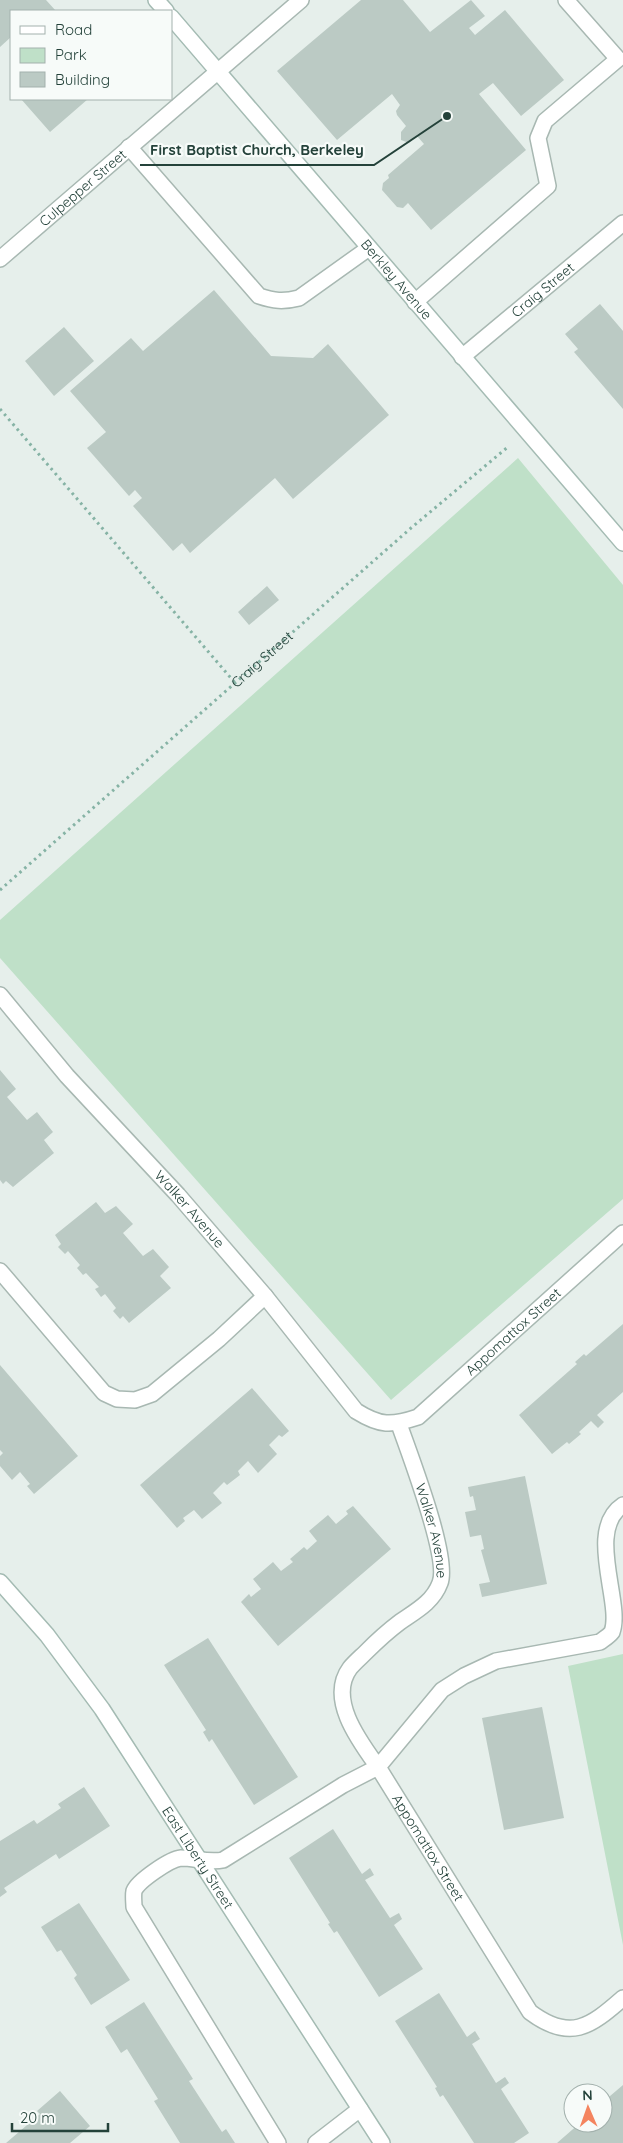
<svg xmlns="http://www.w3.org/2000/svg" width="623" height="2143" viewBox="0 0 623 2143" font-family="Quicksand,sans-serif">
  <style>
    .green { fill: #bfe0c8 }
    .building { fill: #bbcac4 }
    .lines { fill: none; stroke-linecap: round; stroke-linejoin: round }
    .lane-casing { stroke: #a8b8b2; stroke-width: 18 }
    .street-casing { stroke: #a8b8b2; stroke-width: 18 }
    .secondary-casing { stroke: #a4bbb3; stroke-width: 18 }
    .path { stroke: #86b3a5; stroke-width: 3; stroke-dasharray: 2.5 4; stroke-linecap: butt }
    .lane { stroke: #fff; stroke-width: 15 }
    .street { stroke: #fff; stroke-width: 15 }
    .secondary { stroke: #fff; stroke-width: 15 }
    .labels { text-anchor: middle; stroke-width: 4.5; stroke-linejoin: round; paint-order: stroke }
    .street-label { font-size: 14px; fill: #24423a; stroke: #f7fbf9 }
    .leader { fill: none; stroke: #24423a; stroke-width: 2 }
    .callout-dot { fill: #24423a; stroke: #f7fbf9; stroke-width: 2 }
    .callout-label { font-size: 15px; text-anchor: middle; font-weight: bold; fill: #24423a; stroke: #f7fbf9; stroke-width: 4.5; stroke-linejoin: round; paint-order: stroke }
  </style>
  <rect width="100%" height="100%" fill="#e6efeb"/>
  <path class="green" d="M518,458L623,585V1199L391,1400L0,958V920Z
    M623,1654V1945L568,1666Z"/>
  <path class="building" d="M0,0H46L56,11H11V37L0,47Z
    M361,0H403L430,32L471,0L485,16L469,28L475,35L505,10L564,80L521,116L493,83L479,94L526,150L431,230L408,203L403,208L397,207L382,190L383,183L389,178L388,175L424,144L417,136L409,143L401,140V132L406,126L397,115L396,111L400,105L392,94L337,140L277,71Z
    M21,99H88L50,132Z
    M214,290L271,356L313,358L328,344L389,415L293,499L275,478L190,553L182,543L173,551L133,506L142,498L135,490L129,496L87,448L106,432L70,391L131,338L143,351Z
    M600,304L623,331V409L574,352L578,349L565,334Z
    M64,327L94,361L54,396L25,361Z
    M267,586L279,600L249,625L238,612Z
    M0,1070L16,1089L7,1097L27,1120L37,1112L53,1132L44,1140L54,1153L13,1187L6,1181L3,1184L0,1180Z
    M96,1202L105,1213L116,1206L133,1224L123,1233L143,1256L153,1249L169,1267L160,1276L171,1288L129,1323L123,1316L120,1319L113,1311L116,1308L105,1294L101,1297L95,1289L99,1287L86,1273L83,1275L77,1268L80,1265L68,1251L65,1254L58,1247L61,1244L55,1235Z
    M623,1324V1392L597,1415L604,1422L598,1428L591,1421L579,1432L581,1434L569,1444L567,1442L552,1454L519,1415L577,1364L575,1362L584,1354L586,1356Z
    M0,1365L78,1456L34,1494L27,1486L30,1484L20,1472L12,1480L0,1466V1456L3,1453L0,1450Z
    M252,1388L289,1431L282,1437L279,1435L269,1445L277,1454L258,1473L248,1461L238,1471L240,1475L227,1485L224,1482L213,1493L222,1503L202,1519L194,1510L183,1518L185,1521L177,1528L140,1485Z
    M525,1476L547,1584L482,1597L479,1584L490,1582L481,1550L484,1549L481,1535L470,1537L465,1512L476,1510L473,1496L470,1497L468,1487Z
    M353,1506L391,1549L278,1646L241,1602L249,1594L251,1597L261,1589L253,1579L273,1562L281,1571L293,1562L290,1559L304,1547L307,1550L317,1541L309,1531L328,1515L336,1524L348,1514L346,1511Z
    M208,1638L298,1777L254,1805L212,1739L209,1742L203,1732L206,1730L164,1665Z
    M542,1707L564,1818L504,1830L482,1718Z
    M84,1787L110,1826L59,1859L56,1854L4,1888L7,1892L0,1897V1841L34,1820L37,1824L61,1808L58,1804Z
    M333,1829L362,1874L370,1868L374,1875L365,1880L390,1918L399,1913L402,1919L394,1925L423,1969L379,1997L337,1931L334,1933L328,1924L330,1923L289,1858Z
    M79,1903L130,1980L91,2005L74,1978L77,1975L61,1950L57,1952L41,1927Z
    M439,1993L467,2037L475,2031L480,2039L472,2044L496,2083L505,2077L509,2083L501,2089L529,2133L514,2143H474L443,2095L440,2097L435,2088L437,2087L395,2021Z
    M144,2002L193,2079L189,2081L222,2132L226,2129L235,2143H180L154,2101L158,2099L127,2049L121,2053L105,2027Z
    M623,2085V2143H557L580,2123H603V2102Z
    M60,2091L90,2126L70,2143H6L40,2114L37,2111Z"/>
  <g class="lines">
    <defs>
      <g id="lane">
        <path d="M129,147L259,296C274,301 283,302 299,298L369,248"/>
        <path d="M415,302L548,186L538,138L545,121L618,59L566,0"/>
        <path d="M0,1271L104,1393L117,1399L135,1400L152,1394L219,1339L265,1296"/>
        <path id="s2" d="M399,1424C409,1453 450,1558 440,1583C433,1602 416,1611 400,1622C388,1631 377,1641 366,1652C361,1657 355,1662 350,1668C327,1699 360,1742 378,1767L442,1690L464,1676L496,1661L600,1642C604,1639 609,1636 612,1632C623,1603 585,1530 623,1505"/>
        <path id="s3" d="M278,2143L134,1907C134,1903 133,1896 134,1891C138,1881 170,1859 181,1858C195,1858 209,1863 223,1860L343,1785L378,1767L530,2012C570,2042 590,2027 623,1998"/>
      </g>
      <g id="street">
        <path id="s4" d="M0,259L301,0"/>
        <path id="s5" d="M462,357L623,223"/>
        <path id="s6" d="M0,995L67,1076L178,1195L265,1296L356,1411C380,1426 391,1426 418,1417L623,1233"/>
        <path d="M316,2143L360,2109"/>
      </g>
      <g id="secondary">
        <path d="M156,0L166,11"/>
        <path id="s7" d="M171,17L623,543"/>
        <path id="s8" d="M0,1582L47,1635L102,1709L382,2143"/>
      </g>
    </defs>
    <use href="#lane" class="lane-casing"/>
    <use href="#street" class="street-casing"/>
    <use href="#secondary" class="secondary-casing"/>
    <g class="path">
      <path d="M0,409L236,684"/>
      <path id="s1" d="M0,890L411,528L509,446"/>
    </g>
    <use href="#lane" class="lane"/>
    <use href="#street" class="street"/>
    <use href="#secondary" class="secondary"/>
  </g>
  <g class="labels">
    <g class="street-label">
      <text dy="5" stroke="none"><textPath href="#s4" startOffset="109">Culpepper Street</textPath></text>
      <text dy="5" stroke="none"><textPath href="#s7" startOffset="346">Berkley Avenue</textPath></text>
      <text dy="5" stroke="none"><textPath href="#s5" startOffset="105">Craig Street</textPath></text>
      <text dy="5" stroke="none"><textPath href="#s1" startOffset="349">Craig Street</textPath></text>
      <text dy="5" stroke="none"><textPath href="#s6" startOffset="286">Walker Avenue</textPath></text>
      <text dy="5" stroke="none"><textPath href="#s6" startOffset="741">Appomattox Street</textPath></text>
      <text dy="5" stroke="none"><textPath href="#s2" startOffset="112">Walker Avenue</textPath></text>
      <text dy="5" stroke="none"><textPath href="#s3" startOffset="669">Appomattox Street</textPath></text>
      <text dy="5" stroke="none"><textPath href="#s8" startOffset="340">East Liberty Street</textPath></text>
    </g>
  </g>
  <path class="leader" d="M447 116L374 165H140"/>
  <circle class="callout-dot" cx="447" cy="116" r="5"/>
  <g class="callout-label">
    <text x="257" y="155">First Baptist Church, Berkeley</text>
  </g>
  <rect x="10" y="10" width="162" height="90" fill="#f7fbf9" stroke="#a3b1ad"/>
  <rect x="20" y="26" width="25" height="8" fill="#ffffff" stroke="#a3b1ad"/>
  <text x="55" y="35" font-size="15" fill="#24423a">Road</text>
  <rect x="20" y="48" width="25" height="15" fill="#bfe0c8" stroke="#a3b1ad"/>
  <text x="55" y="60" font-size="15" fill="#24423a">Park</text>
  <rect x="20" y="72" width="25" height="15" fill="#bbcac4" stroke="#a3b1ad"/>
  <text x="55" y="85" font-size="15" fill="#24423a">Building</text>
  <g transform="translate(588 2108) rotate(358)"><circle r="24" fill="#f7fbf9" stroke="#a3b1ad"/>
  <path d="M0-4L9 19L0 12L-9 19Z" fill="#f4845f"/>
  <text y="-8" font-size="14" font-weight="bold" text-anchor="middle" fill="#24423a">N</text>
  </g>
  <path d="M12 2123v8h96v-8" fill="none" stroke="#24423a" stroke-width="2.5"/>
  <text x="20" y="2123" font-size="15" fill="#24423a" stroke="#f7fbf9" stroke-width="4" paint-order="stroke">20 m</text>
</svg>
